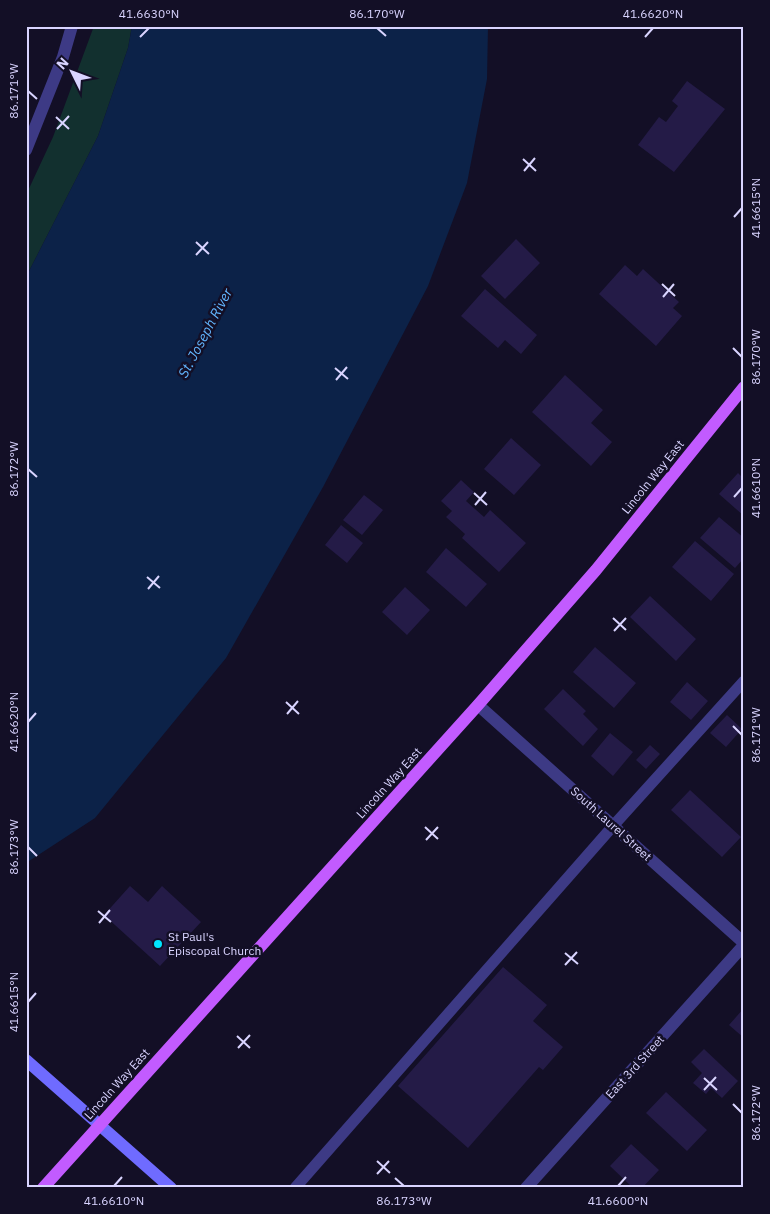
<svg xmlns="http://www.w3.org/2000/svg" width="770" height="1214" viewBox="0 0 770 1214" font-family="'IBM Plex Sans',sans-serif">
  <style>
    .green { fill: #12302f }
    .water { fill: #0c2248 }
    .building { fill: #241b47 }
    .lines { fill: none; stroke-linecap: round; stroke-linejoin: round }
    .lane { stroke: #3d3a85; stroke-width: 11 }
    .street { stroke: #3d3a85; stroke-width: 12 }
    .secondary { stroke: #6f6bff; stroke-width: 12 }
    .primary { stroke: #c25bff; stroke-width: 12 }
    .ticks { fill: none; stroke: #d9d4ff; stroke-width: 2 }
    .poi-dot { fill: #00e5ff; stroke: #130f26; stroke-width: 2 }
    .labels { text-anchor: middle; stroke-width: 5; stroke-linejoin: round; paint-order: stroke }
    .street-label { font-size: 12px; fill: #d9d4ff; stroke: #130f26 }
    .poi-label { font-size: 12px; fill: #d9d4ff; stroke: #130f26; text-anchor: start }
    .water-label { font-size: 14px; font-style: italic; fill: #62b6ff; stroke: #130f26 }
    .neatline { fill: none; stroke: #d9d4ff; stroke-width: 2 }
    .ticks-label { font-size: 12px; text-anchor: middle; fill: #d9d4ff }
  </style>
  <rect width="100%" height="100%" fill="#130f26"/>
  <path class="green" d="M94,26H132L128,48L98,136L26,277V195L53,137Z"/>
  <path class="water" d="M132,26H488L487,79L467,183L428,286L323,487L226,658L95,818L26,863V277L98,136L128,48Z"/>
  <path class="building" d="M687,81L725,109L674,172L638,145L659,117L666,122L678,106L672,101Z
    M516,239L540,263L505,299L481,276Z
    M625,265L637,276L643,269L679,302L673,308L682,316L656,346L599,294Z
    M485,289L537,335L521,354L505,340L498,348L461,316Z
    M565,375L603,410L591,423L612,442L591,466L532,412Z
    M511,438L541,465L514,495L484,469Z
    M738,473L744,479V516L719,494Z
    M461,480L474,492L466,501L484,517L490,510L526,543L499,572L462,538L465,534L446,517L452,511L441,501Z
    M364,495L383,510L362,535L343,520Z
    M719,517L744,538V558L735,568L700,538Z
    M341,525L363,543L347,563L325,545Z
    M695,541L734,574L711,601L672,567Z
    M446,548L487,584L466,607L426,572Z
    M405,587L430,610L407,635L382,612Z
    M650,596L696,639L676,661L630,617Z
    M595,647L636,683L614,708L573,672Z
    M687,682L708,701L691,720L670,702Z
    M563,689L586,711L583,714L598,729L583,746L544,709Z
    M727,715L742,729L726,747L710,733Z
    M610,733L633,752L613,776L591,756Z
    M650,745L660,754L646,769L636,760Z
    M690,790L741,837L722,857L671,810Z
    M130,886L148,902L162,886L201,922L160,966L104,915Z
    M503,967L547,1005L533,1021L563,1047L543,1070L539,1067L468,1148L398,1086Z
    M744,1008V1038L729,1025Z
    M704,1049L738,1081L722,1098L711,1088L706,1094L693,1083L702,1073L691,1062Z
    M666,1092L707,1130L687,1151L646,1113Z
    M631,1144L659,1170L642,1188H633L610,1166Z"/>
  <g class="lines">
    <path class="lane" d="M295,1188L613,826L744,681"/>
    <path class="street" d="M26,150L63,57L72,26
      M478,705L744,943
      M526,1188L744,945"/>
    <path class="secondary" d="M26,1060L171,1188"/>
    <path class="primary" d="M43,1188L478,705L596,570L744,387"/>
  </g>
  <path class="ticks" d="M377,28L386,36M140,37L149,28M645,37L653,28M28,91L37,99M56,117L69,129M57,129L69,116M523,159L536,171M524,171L535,158M734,217L742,208M196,242L209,254M196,255L208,242M662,284L675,296M663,297L674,284M733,348L742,357M335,368L348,379M336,380L347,367M28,469L37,477M474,493L487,505M734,497L742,488M475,505L486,492M147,577L160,588M148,589L159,576M613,618L626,630M614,631L626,618M286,702L299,714M287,714L298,701M28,722L36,713M733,726L742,735M425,827L438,839M426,840L438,827M28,847L37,856M98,911L111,922M99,923L110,910M565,953L578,964M565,965L577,952M28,1002L36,993M237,1036L250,1048M238,1048L250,1035M704,1078L717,1090M704,1090L716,1077M733,1104L742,1113M377,1161L390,1173M377,1174L389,1161M395,1178L404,1186M114,1186L122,1177M618,1186L626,1177"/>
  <circle class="poi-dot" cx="158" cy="944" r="5"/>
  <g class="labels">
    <g class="street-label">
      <text transform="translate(653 477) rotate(-51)" y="4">Lincoln Way East</text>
      <text transform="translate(389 783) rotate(-48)" y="4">Lincoln Way East</text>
      <text transform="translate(611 824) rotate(42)" y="4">South Laurel Street</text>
      <text transform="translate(635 1067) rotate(-48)" y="4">East 3rd Street</text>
      <text transform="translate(117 1084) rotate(-48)" y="4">Lincoln Way East</text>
    </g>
    <g class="poi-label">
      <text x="168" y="941">St Paul's<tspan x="168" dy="14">Episcopal Church</tspan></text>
    </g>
    <g class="water-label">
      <text transform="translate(205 333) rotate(-62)" y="5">St. Joseph River</text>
    </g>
  </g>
  <rect width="770" height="1214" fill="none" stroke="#130f26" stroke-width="55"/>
  <g transform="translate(72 72) rotate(312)" stroke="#130f26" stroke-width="4" paint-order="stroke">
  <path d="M0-4L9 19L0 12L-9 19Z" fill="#d9d4ff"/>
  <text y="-8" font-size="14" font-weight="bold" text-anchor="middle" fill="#d9d4ff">N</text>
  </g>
  <rect x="28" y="28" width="714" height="1158" class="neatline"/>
  <g class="ticks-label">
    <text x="149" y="18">41.6630°N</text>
    <text x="377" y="18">86.170°W</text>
    <text x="653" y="18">41.6620°N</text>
    <text transform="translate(14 91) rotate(-90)" y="4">86.171°W</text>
    <text transform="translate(756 208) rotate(-90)" y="4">41.6615°N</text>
    <text transform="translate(756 357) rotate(-90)" y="4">86.170°W</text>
    <text transform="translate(14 469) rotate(-90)" y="4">86.172°W</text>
    <text transform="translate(756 488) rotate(-90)" y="4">41.6610°N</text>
    <text transform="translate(14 722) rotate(-90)" y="4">41.6620°N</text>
    <text transform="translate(756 735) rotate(-90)" y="4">86.171°W</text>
    <text transform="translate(14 847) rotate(-90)" y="4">86.173°W</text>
    <text transform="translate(14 1002) rotate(-90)" y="4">41.6615°N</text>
    <text transform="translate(756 1113) rotate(-90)" y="4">86.172°W</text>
    <text x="114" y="1205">41.6610°N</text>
    <text x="404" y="1205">86.173°W</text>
    <text x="618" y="1205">41.6600°N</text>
  </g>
</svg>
